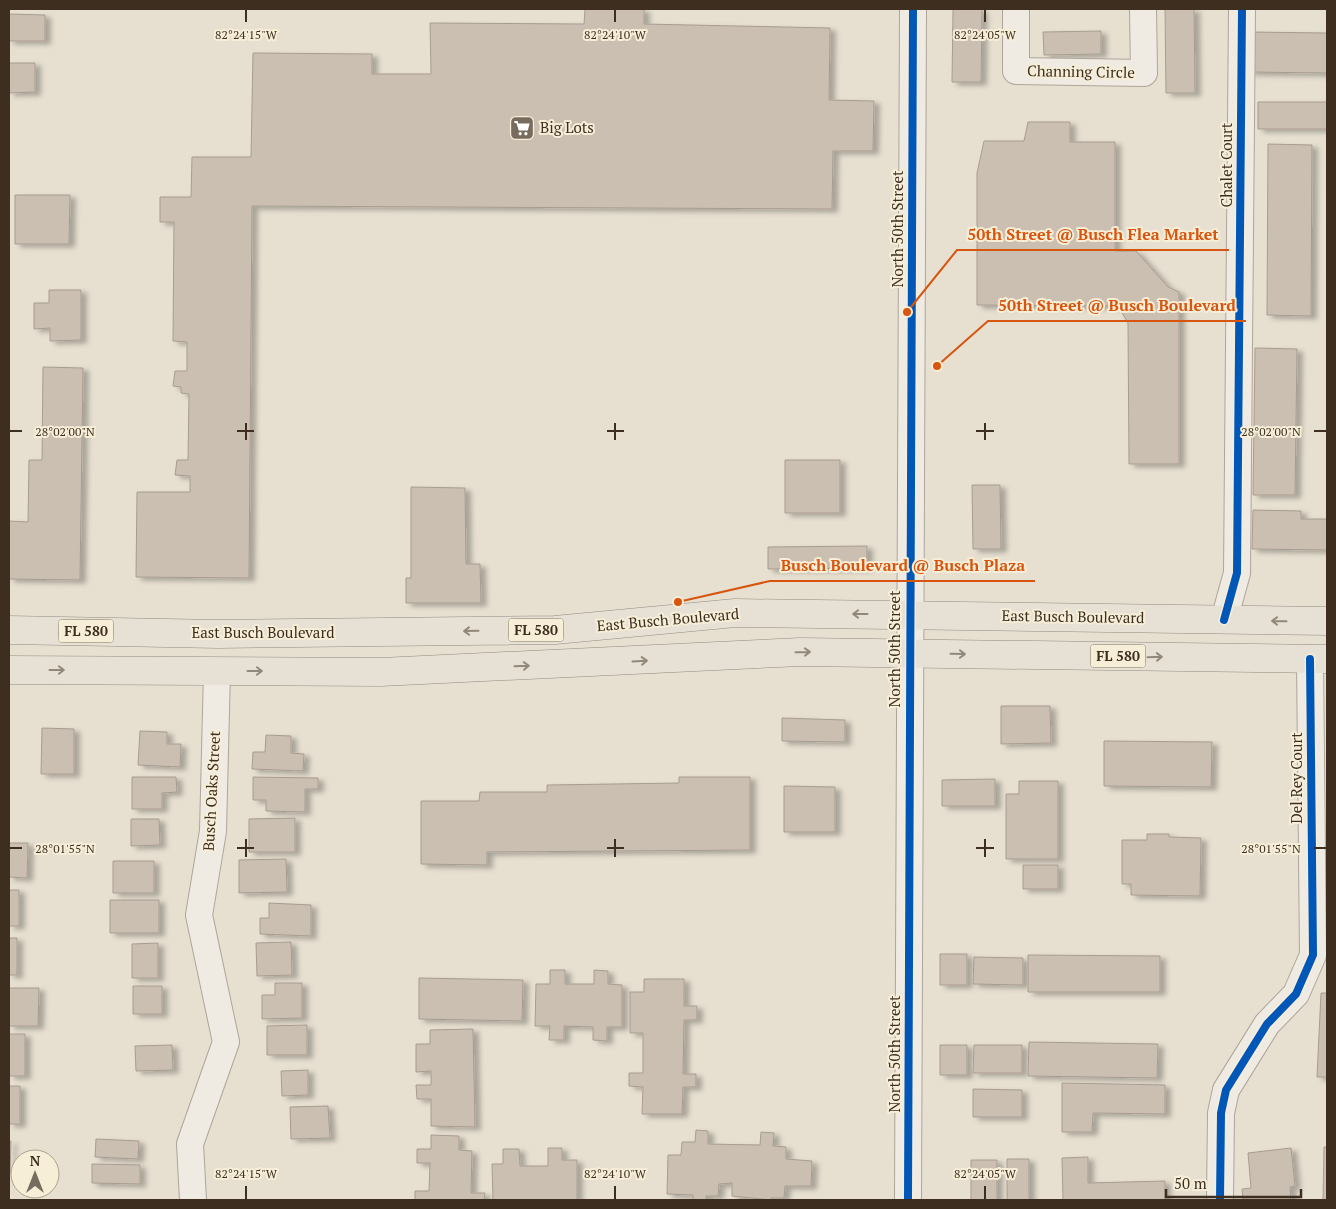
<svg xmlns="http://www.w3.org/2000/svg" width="1336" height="1209" viewBox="0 0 1336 1209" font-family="'PT Serif',serif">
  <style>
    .building { fill: #cbbfb2; stroke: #a89c90; filter: url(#shadow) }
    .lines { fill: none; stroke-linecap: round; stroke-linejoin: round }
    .minor-casing { stroke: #ada599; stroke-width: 28 }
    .major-casing { stroke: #928b80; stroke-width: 29 }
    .minor { stroke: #efebe3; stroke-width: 26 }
    .major { stroke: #e6e1d4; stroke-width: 28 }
    .cycleway-casing { stroke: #f7eed8; stroke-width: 11 }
    .cycleway { stroke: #0057b8; stroke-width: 8 }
    .oneway { stroke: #92887a }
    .ticks { fill: none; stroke: #3d2e20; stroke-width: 2 }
    .labels { text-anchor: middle; stroke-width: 4; stroke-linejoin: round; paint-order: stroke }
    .shield { fill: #f7eed8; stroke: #756857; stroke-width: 1 }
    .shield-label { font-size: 14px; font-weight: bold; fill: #3d2e20 }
    .street-label { font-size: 15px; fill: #3d2e20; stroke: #f7eed8 }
    .poi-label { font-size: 15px; fill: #3d2e20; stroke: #f7eed8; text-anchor: start }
    .ticks-label { font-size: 12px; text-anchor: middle; fill: #3d2e20; stroke: #f7eed8; stroke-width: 4; stroke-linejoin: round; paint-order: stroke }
    .leader { fill: none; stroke: #d7550e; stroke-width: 2 }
    .callout-dot { fill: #d7550e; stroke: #f7eed8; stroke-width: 2 }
    .callout-label { font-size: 16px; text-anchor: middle; font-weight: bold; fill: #d7550e; stroke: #f7eed8; stroke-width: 4; stroke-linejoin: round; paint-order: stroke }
  </style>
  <defs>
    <filter id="shadow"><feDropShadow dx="5.5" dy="3" stdDeviation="2.5" flood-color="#0004"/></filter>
  </defs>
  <rect width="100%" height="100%" fill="#e7e0d1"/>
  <path class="building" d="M585,9H644V24L830,28L829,100L874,101L873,151H833L832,209L252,206L249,578L136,577L137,492H190V476L175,475L177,460H188L189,394L181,393V387L173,386L175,371H187V342L173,341L174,222H160V197H191L192,157H251L253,53L372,54V74H431L430,23L584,24Z
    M953,9H982L981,82H952Z
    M1165,9H1194L1195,93H1166Z
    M9,14L45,15V41H9Z
    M1101,31V54L1044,55L1043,32Z
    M1250,32L1327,33V73L1249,72Z
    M9,63H35V92L9,93Z
    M1258,102H1327V129H1258Z
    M1028,122H1070V142H1115V251H1136L1168,287L1179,292V464H1129L1128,323L1118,306L977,305V173L984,141H1024Z
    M1268,144L1312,145L1311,316L1267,315Z
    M15,195H70L69,244H15Z
    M49,290H81V340L50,341V328L34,329V303H49Z
    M1255,348L1297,349L1295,495H1253Z
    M43,367L83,368L80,580L9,579V521L28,522L29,460H42Z
    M785,460H840V513H785Z
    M972,485H1000L1001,549H973Z
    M411,487L465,488L466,564H480L481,603H406V578H411Z
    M1253,510L1301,511V519H1327V550L1252,549Z
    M867,546V568L768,569V547Z
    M1001,706H1050L1051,743L1001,744Z
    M782,718L845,720V742L782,741Z
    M42,728L74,729V774H41Z
    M140,731L167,732V744H181L180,767L138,765Z
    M266,735L291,736V753L304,754L303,771L252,769L253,752H265Z
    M1104,741L1212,742L1211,787L1104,786Z
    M132,777H176L177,792L162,793V809H132Z
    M253,777L318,778V789H305V812L266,811V800H253Z
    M679,777H750V850L487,852V865L421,864V801H479L480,792H547V785L679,783Z
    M995,779V806H942V780Z
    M1019,781H1058V859H1006V794H1019Z
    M784,786L835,787V832H784Z
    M295,818V852H249V819Z
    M131,819H159L160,845L131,846Z
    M1147,834H1169V837L1201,838L1200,896L1131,895V884H1122V840H1147Z
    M9,843H28L27,878L9,877Z
    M286,859L287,892L239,893V860Z
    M113,861H154V893H113Z
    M1023,865H1058V889H1023Z
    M9,890H19V926H9Z
    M110,900H159V933H110Z
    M269,903L311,905V936L260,934V918H269Z
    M9,938H17V975H9Z
    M291,942L292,975L257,976L256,943Z
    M158,943V978H132V944Z
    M940,954H967V985H940Z
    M1028,955L1160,956V992H1028Z
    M974,957L1023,958V985L973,984Z
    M550,970H565V984H594V970L608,971V984L622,985V1027H607V1041L593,1040V1027L564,1026V1040H549L550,1026H535L536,984H550Z
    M419,978L523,980L522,1021L419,1019Z
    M644,979H684V1006H697V1020H684L683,1074H696V1087H683L682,1114H642L643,1087L629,1086V1073H643V1033H630V992H644Z
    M275,983H302V1018L262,1019V995H275Z
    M133,986H162V1014H133Z
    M9,988H39L38,1026H9Z
    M1321,993H1327V1077H1317Z
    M307,1025V1055H267V1026Z
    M473,1029L475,1127L431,1126V1099H417L416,1085H431V1071L416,1072V1044H430V1030Z
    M9,1034H25V1076H9Z
    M1029,1042L1158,1044L1157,1078L1028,1076Z
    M172,1045L173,1070L136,1071L135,1046Z
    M940,1045H967V1075H940Z
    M974,1045H1022V1073H973Z
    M308,1070V1095L282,1096L281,1071Z
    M1062,1083L1165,1085V1114L1093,1113L1092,1132H1062Z
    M9,1086H20V1124H9Z
    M973,1089L1022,1090V1117H973Z
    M328,1106L330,1138L291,1139L290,1107Z
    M696,1130L708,1131V1144L760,1145L761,1132L774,1133L773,1146L786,1147V1159L812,1161L811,1186H785L784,1198H771V1200L732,1196V1183L719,1184L718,1196H706V1200H693V1195L667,1194L668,1155H681L682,1142H695Z
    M431,1135L459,1136V1150L472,1151L471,1193H485L484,1200H415V1191H429L430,1163H417V1149H431Z
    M96,1139L139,1141L138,1159L95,1157Z
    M9,1141H11L10,1174H9Z
    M1324,1147H1327V1200H1323Z
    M548,1148H562V1160H577V1200H493L492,1164H503V1149H519L520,1166H548Z
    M1291,1148L1295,1186L1290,1187L1291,1200H1243L1242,1189L1251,1188L1248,1153Z
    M1088,1157V1183L1165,1181V1200H1063L1062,1158Z
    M1007,1159H1029V1200H1007Z
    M971,1160H997V1200H971Z
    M92,1164L140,1165V1184L92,1183Z"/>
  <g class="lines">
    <defs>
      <path id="minor" d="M1016,9V71L1144,73L1143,9
        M1224,620L1237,573L1242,9
        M193,1200L190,1144L226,1042L199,915L213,831L217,671
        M908,1200L913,9
        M1220,1200L1221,1113L1226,1090L1267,1024L1296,994L1313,955L1310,659"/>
      <path id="major" d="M9,630L218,634L555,630L735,613L1327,621
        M9,670L381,672L801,652L1327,659"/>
    </defs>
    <use href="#minor" class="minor-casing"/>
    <use href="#major" class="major-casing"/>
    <use href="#minor" class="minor"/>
    <use href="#major" class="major"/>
    <defs>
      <path id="cycleway" d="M1224,620L1237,573L1242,9
        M908,1200L913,9
        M1220,1200L1221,1113L1226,1090L1267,1024L1296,994L1313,955L1310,659"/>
    </defs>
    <use href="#cycleway" class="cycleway-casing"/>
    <use href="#cycleway" class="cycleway"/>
  </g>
  <defs><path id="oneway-shaft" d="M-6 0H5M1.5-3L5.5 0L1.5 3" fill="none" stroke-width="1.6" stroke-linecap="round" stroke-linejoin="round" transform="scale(1.25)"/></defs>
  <g class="oneway">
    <use href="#oneway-shaft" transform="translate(860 614) rotate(-180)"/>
    <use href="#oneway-shaft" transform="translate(1279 621) rotate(-179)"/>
    <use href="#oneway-shaft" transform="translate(471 631) rotate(179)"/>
    <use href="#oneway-shaft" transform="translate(803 652) rotate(-1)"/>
    <use href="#oneway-shaft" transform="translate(958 654) rotate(1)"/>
    <use href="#oneway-shaft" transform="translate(1155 657) rotate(-2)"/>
    <use href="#oneway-shaft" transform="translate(640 661) rotate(-3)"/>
    <use href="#oneway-shaft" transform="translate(522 666) rotate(-2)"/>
    <use href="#oneway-shaft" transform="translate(57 670)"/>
    <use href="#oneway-shaft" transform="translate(255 671)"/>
  </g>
  <path class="ticks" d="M246,10V22M615,10V22M985,10V22M246,423V440M615,423V440M985,423V440M10,431H22M237,431H254M607,431H624M976,431H994M1314,431H1326M246,839V857M615,839V857M985,839V857M10,848H22M237,848H254M607,848H624M976,848H994M1314,848H1326M246,1186V1199M615,1186V1199M985,1186V1199"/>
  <defs>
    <symbol id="supermarket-square" viewBox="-11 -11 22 22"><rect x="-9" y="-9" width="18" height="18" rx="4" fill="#786c5e" stroke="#f7eed8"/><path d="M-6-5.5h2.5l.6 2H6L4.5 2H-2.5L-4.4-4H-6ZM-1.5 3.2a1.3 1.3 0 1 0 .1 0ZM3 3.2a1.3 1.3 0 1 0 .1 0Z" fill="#fff"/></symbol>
  </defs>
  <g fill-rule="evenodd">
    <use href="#supermarket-square" x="508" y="114" width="28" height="28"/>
  </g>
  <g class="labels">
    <g class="shield">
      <rect x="508.5" y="618.5" width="55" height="23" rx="4"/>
      <rect x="58.5" y="619.5" width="55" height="23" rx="4"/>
      <rect x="1090.5" y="644.5" width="55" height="23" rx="4"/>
    </g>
    <g class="shield-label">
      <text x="536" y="635">FL 580</text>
      <text x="86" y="636">FL 580</text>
      <text x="1118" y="661">FL 580</text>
    </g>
    <g class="street-label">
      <text transform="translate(1081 72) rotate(1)" y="5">Channing Circle</text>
      <text transform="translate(1227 165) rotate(-90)" y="5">Chalet Court</text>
      <text transform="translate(898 229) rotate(-90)" y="5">North 50th Street</text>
      <text transform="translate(1073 617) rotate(1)" y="5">East Busch Boulevard</text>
      <text transform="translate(668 620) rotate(-5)" y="5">East Busch Boulevard</text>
      <text x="263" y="638">East Busch Boulevard</text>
      <text transform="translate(895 649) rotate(-90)" y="5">North 50th Street</text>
      <text transform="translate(1297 778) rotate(-90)" y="5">Del Rey Court</text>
      <text transform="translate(212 791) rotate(-87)" y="5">Busch Oaks Street</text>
      <text transform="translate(895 1054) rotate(-90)" y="5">North 50th Street</text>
    </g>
    <g class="poi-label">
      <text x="540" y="133">Big Lots</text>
    </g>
  </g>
  <g class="ticks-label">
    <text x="246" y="39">82°24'15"W</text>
    <text x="615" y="39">82°24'10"W</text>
    <text x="985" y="39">82°24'05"W</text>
    <text x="65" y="436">28°02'00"N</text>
    <text x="1271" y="436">28°02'00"N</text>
    <text x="65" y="853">28°01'55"N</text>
    <text x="1271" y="853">28°01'55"N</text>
    <text x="246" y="1178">82°24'15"W</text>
    <text x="615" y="1178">82°24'10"W</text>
    <text x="985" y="1178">82°24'05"W</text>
  </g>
  <path class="leader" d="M907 312L957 250H1229M937 366L988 321H1246M678 602L770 581H1035"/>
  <g class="callout-dot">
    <circle cx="907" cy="312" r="5"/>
    <circle cx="937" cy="366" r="5"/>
    <circle cx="678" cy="602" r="5"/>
  </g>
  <g class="callout-label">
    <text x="1093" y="240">50th Street @ Busch Flea Market</text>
    <text x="1117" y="311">50th Street @ Busch Boulevard</text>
    <text x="903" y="571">Busch Boulevard @ Busch Plaza</text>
  </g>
  <rect width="1336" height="1209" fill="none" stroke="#3d2e20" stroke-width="20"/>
  <g transform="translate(35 1174)"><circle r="24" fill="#f7eed8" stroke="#ada18e"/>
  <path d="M0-4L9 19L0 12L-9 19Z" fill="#786c5e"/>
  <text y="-8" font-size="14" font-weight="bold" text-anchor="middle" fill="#3d2e20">N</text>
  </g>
  <path d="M1166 1189v8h135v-8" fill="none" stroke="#3d2e20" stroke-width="2.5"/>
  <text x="1174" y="1189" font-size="15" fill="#3d2e20" stroke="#f7eed8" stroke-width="4" paint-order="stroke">50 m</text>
</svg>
